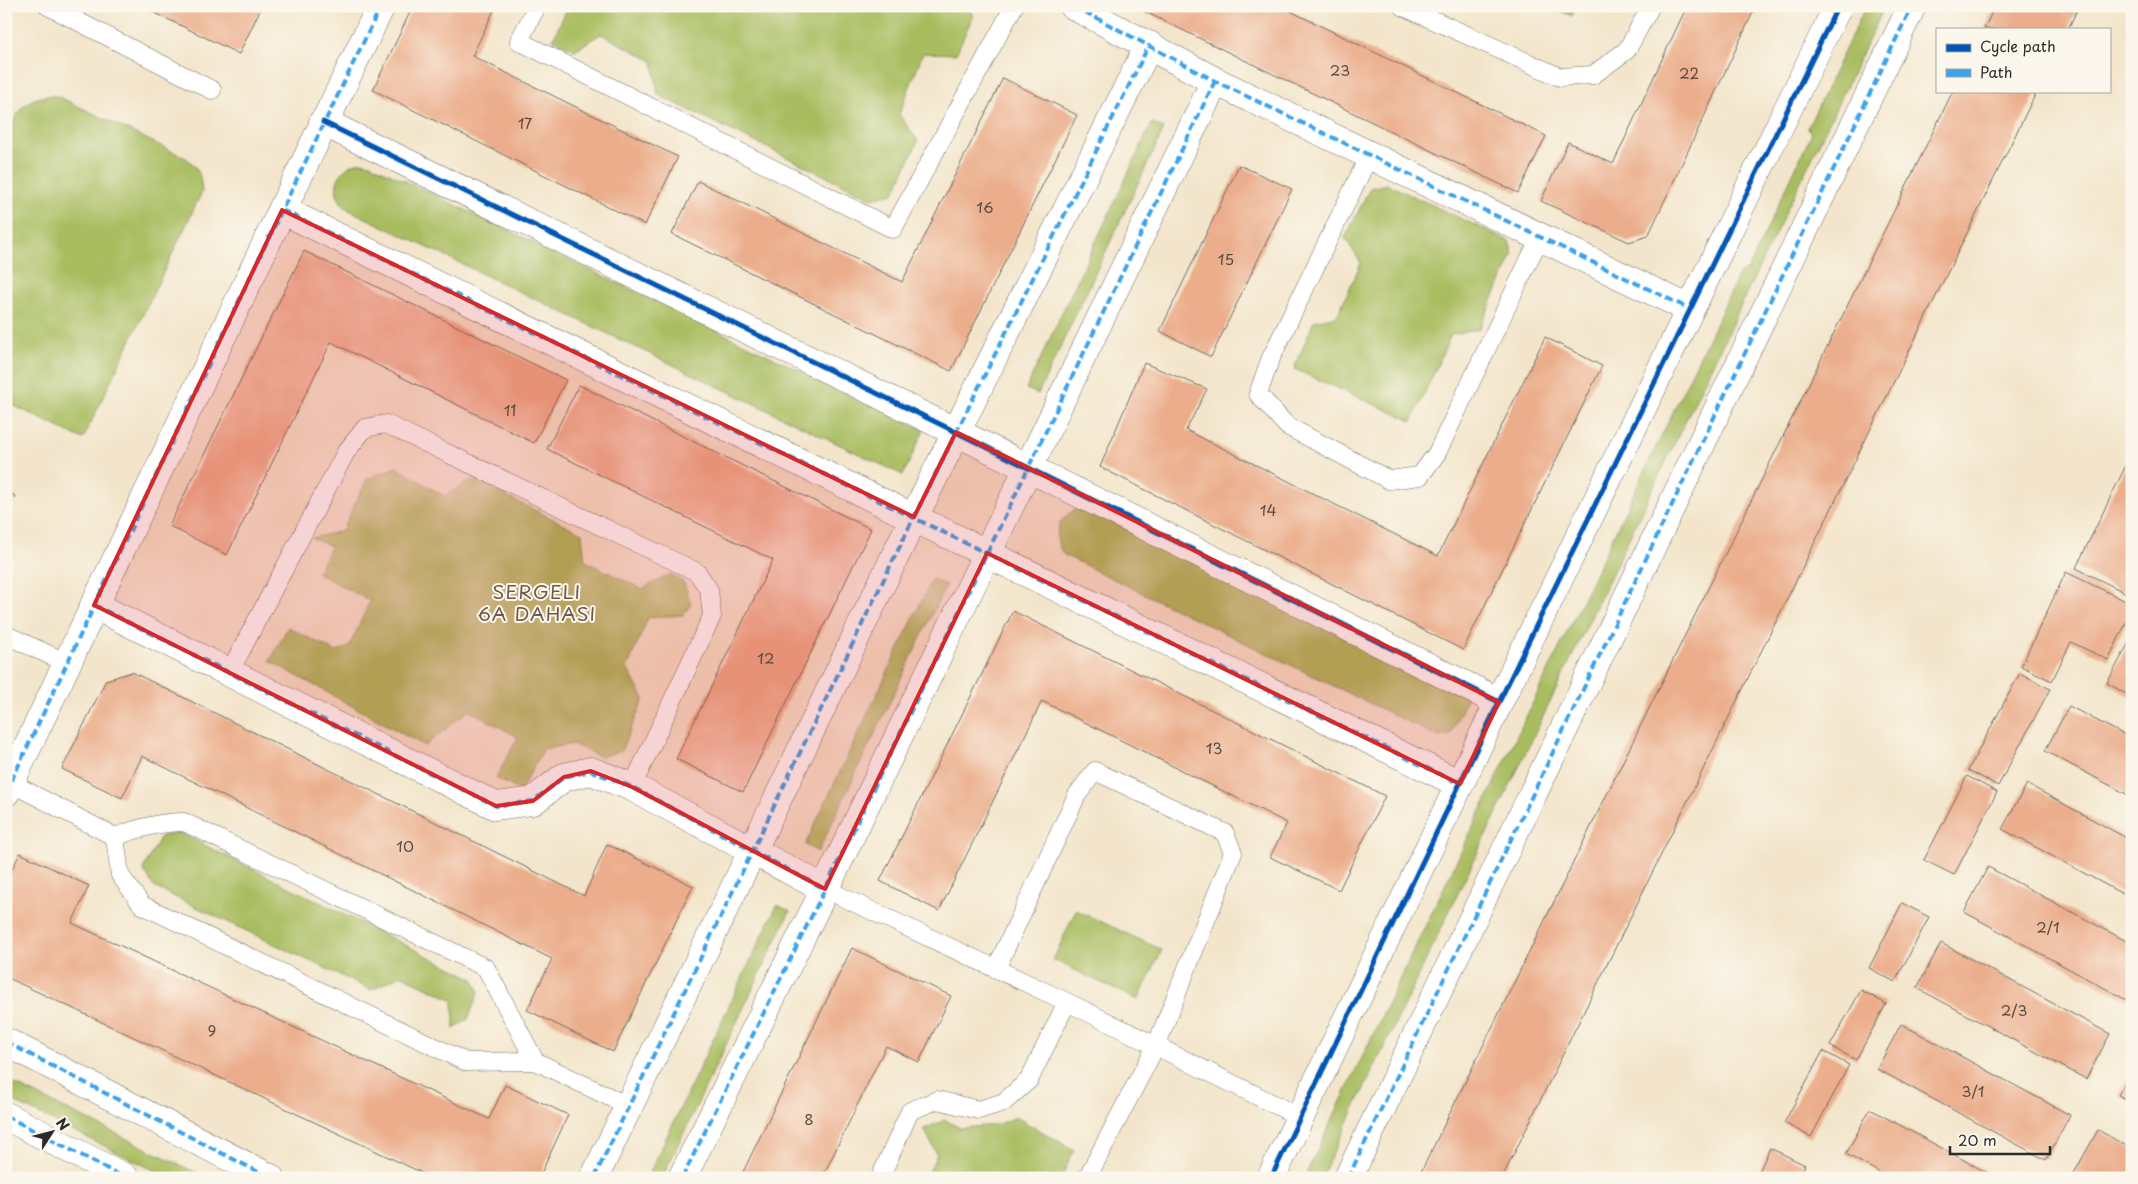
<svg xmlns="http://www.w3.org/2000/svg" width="2138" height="1184" viewBox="0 0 2138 1184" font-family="'Playpen Sans',sans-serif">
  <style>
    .grass { fill: #a9bd61; stroke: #6a7446 }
    .building { fill: #ebad8b }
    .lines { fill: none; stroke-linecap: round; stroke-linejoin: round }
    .service-casing { stroke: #716c63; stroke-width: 19 }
    .minor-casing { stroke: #716c63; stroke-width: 29 }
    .service { stroke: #fff; stroke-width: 18 }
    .minor { stroke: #fff; stroke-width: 28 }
    .quiet { stroke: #3ea3eb; stroke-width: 4; stroke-dasharray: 8 4; stroke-linecap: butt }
    .cycleway-casing { stroke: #fbf7ec; stroke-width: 8 }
    .cycleway { stroke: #0057b8; stroke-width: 5 }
    .marked { fill: #d62828; fill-opacity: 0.2; stroke: #d62828; stroke-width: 4; stroke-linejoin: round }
    .labels { text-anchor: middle; stroke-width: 4; stroke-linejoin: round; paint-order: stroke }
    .number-label { font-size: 15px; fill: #5b4c43 }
    .neighbourhood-label { font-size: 19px; letter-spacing: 1px; fill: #6e584d; stroke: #fbf7ec }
  </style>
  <rect width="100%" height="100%" fill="#fbf7ec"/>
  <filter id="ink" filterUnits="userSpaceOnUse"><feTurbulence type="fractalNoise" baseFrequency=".02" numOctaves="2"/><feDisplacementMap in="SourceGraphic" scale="10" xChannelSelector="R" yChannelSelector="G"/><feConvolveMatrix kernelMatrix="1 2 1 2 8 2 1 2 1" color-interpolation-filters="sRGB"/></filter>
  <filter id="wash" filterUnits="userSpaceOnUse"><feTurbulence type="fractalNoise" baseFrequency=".0096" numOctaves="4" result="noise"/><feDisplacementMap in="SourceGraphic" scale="20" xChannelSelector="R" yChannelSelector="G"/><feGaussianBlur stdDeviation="1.12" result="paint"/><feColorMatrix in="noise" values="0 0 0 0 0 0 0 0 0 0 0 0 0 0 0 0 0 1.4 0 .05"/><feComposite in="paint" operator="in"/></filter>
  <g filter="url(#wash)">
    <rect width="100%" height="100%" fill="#f3e5cb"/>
    <path class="grass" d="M568,6H968L973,16L956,54L923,53L899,114L918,141L894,193L871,198L658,95L653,61L601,34L575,50L553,39Z
      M1548,6H1576L1572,16Z
      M1866,6H1885L1321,1178H1304L1740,273L1748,270L1811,135L1808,127Z
      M46,96H57L186,158C200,169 200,174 202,192L83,439L6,402V139C17,116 18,101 46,96Z
      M1152,123L1164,129L1038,394L1026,389Z
      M361,162L370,164L924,430L903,475L349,210C327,195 336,166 361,162Z
      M1387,184L1509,241L1513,255L1479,329L1451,335L1412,421L1294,369L1314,321L1337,316L1361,263L1345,238L1370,188Z
      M396,467L444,496L472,480L582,533L585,561L642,589L671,574L684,583L691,604L683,615L648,618L627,668L644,699L621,751L600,757L573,744L544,749L520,791L496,778L518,737L469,710L425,746L270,661L288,627L336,652L349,647L370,601L317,573L331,546L312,538L342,531L367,479Z
      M1078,509H1086L1467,698L1450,735L1439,737L1064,555C1051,538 1057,516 1078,509Z
      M932,579L946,585L818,852L805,845Z
      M180,833L474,979L479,992L468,1019L454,1029L453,1000L401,975L371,990L154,887L143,869L161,836Z
      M777,905L790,911L662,1178H647Z
      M1076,910L1162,950L1138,1000L1053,960Z
      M6,1080L207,1178H170L6,1098Z
      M1016,1117L1074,1150L1061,1178H926L937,1154L924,1129L945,1120L960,1128L996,1125Z"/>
    <g id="blocks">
      <path class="building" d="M141,6H262L239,54Z
        M413,6H496L472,56L678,157L645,225L373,90Z
        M1133,6H1280L1546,136L1518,193Z
        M1687,6H1756L1648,236L1629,242L1541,201L1568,142L1613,164Z
        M1995,6H2079L2068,29H1984Z
        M1003,78L1077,115L951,371L672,234L698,181L902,282Z
        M1953,91H2037L1502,1178H1418Z
        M1239,165L1292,189L1211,357L1160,331Z
        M304,251L566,380L534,443L331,342L227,555L169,526Z
        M1545,337L1602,366L1463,650L1100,467L1144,363L1207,389L1186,430L1438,556Z
        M579,385L871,529L743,792L676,759L773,560L547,449Z
        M2132,453V596L2076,568Z
        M6,491L15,496L6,513Z
        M2066,572L2132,604V611L2108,660L2071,642L2052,681L2021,666Z
        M1013,611L1385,796L1339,890L1270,857L1287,823L1042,701L939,911L880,881Z
        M2130,641L2132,642V697L2107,683Z
        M132,672L584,896L607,844L693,886L613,1052L527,1010L552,959L142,756L122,798L62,769L106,680Z
        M2020,673L2050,689L1998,786L1968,770Z
        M2069,706L2132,739V797L2045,751Z
        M1967,776L1997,792L1954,875L1924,860Z
        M2027,784L2132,841V899L2002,829Z
        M20,853L89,886L72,923L489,1119L505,1085L568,1115L539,1178H433L6,977V882Z
        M1988,867L2132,944V1003L1964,912Z
        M1902,903L1929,917L1895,982L1869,968Z
        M1941,943L2110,1034L2086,1079L1917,988Z
        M852,948L951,996L919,1062L886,1046L822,1178H740Z
        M1861,990L1886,1004L1856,1060L1830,1046Z
        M1901,1024L2070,1115L2046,1160L1877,1069Z
        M1823,1051L1849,1065L1811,1137L1784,1123Z
        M2132,1071V1102L2118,1095Z
        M1870,1109L1997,1178H1889L1846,1154Z
        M2098,1130L2132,1149V1178H2079L2073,1175Z
        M1770,1148L1805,1165L1799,1178H1756Z"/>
    </g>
  </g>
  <g filter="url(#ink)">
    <use href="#blocks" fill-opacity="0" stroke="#716c63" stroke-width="1"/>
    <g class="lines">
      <defs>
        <path id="service" d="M48,6L212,90
          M537,6L519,41L893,229L1014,6
          M1402,6L1560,77L1593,75L1627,50L1651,6
          M1370,154L1270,360L1258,394L1287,426L1389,480L1420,476L1437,453L1540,237
          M6,635L67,663
          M229,673L346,452L365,428L386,424L697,572L709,590L712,616L632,787
          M11,783L115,837L120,875L142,905L466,1062L535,1061L628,1106
          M115,837C138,828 159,822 184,822L486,968L535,1061
          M825,889L1067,1002L1300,1117
          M996,969L1077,795L1095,771L1225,833L1233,853L1156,1046L1087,1178
          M880,1178L910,1111L937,1100L979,1110L1004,1102L1029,1080L1067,1002"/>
        <path id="minor" d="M1074,6L1215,81L1690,309
          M323,122L956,432L1499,702
          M282,210L1460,784
          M94,605L496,806L533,801L564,777L591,771L632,787L825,889
          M6,792L282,210L381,6
          M6,1042L270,1178
          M6,1116L125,1178
          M594,1178L914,517L1149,45
          M682,1178L825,889L1215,81
          M1271,1178L1499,702L1838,6
          M1348,1178L1912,6"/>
      </defs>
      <use href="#service" class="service-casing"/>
      <use href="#minor" class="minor-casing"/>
      <use href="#service" class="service"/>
      <use href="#minor" class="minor"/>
      <path class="quiet" d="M1074,6L1215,81L1690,309
        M282,210L1460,784
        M94,605L496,806L533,801L564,777L591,771L632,787L825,889
        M6,792L282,210L381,6
        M6,1042L270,1178
        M6,1116L125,1178
        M594,1178L914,517L1149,45
        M682,1178L825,889L1215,81
        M1348,1178L1912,6"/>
      <defs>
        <path id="cycleway" d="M323,122L956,432L1499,702
          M1271,1178L1499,702L1838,6"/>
      </defs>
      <use href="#cycleway" class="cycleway-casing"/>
      <use href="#cycleway" class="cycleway"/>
    </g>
  </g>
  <path class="marked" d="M282,210L914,517L956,432L1499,702L1460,784L987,553L825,889L632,787L591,771L564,777L533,801L496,806L94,605Z"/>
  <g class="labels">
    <g class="number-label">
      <text x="1340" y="76">23</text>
      <text x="1689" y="79">22</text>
      <text x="525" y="129">17</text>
      <text x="985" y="213">16</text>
      <text x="1226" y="265">15</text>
      <text x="510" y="416">11</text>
      <text x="1268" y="516">14</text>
      <text x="766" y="664">12</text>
      <text x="1214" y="754">13</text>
      <text x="405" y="852">10</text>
      <text x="2048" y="933">2/1</text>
      <text x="2014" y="1016">2/3</text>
      <text x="212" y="1036">9</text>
      <text x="1973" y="1097">3/1</text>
      <text x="809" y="1125">8</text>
    </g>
    <g class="neighbourhood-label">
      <text x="537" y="599">SERGELI<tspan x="537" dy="22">6A DAHASI</tspan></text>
    </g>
  </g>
  <rect width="2138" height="1184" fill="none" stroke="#fbf7ec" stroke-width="25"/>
  <rect x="1936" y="28" width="175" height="65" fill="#fbf7ec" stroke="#a8a59f"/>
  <rect x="1946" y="44" width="25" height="8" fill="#0057b8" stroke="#a8a59f"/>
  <text x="1980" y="52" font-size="15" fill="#2b2b2b">Cycle path</text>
  <rect x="1946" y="69" width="25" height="8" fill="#3ea3eb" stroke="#a8a59f"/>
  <text x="1980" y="78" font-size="15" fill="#2b2b2b">Path</text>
  <g transform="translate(52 1132) rotate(54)" stroke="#fbf7ec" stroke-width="4" paint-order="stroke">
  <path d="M0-4L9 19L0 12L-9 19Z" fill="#2b2b2b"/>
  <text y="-8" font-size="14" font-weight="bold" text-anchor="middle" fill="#2b2b2b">N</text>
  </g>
  <path d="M1950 1146v8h100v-8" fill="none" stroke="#2b2b2b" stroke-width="2.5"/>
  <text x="1958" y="1146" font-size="15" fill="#2b2b2b" stroke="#fbf7ec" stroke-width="4" paint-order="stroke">20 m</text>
</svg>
